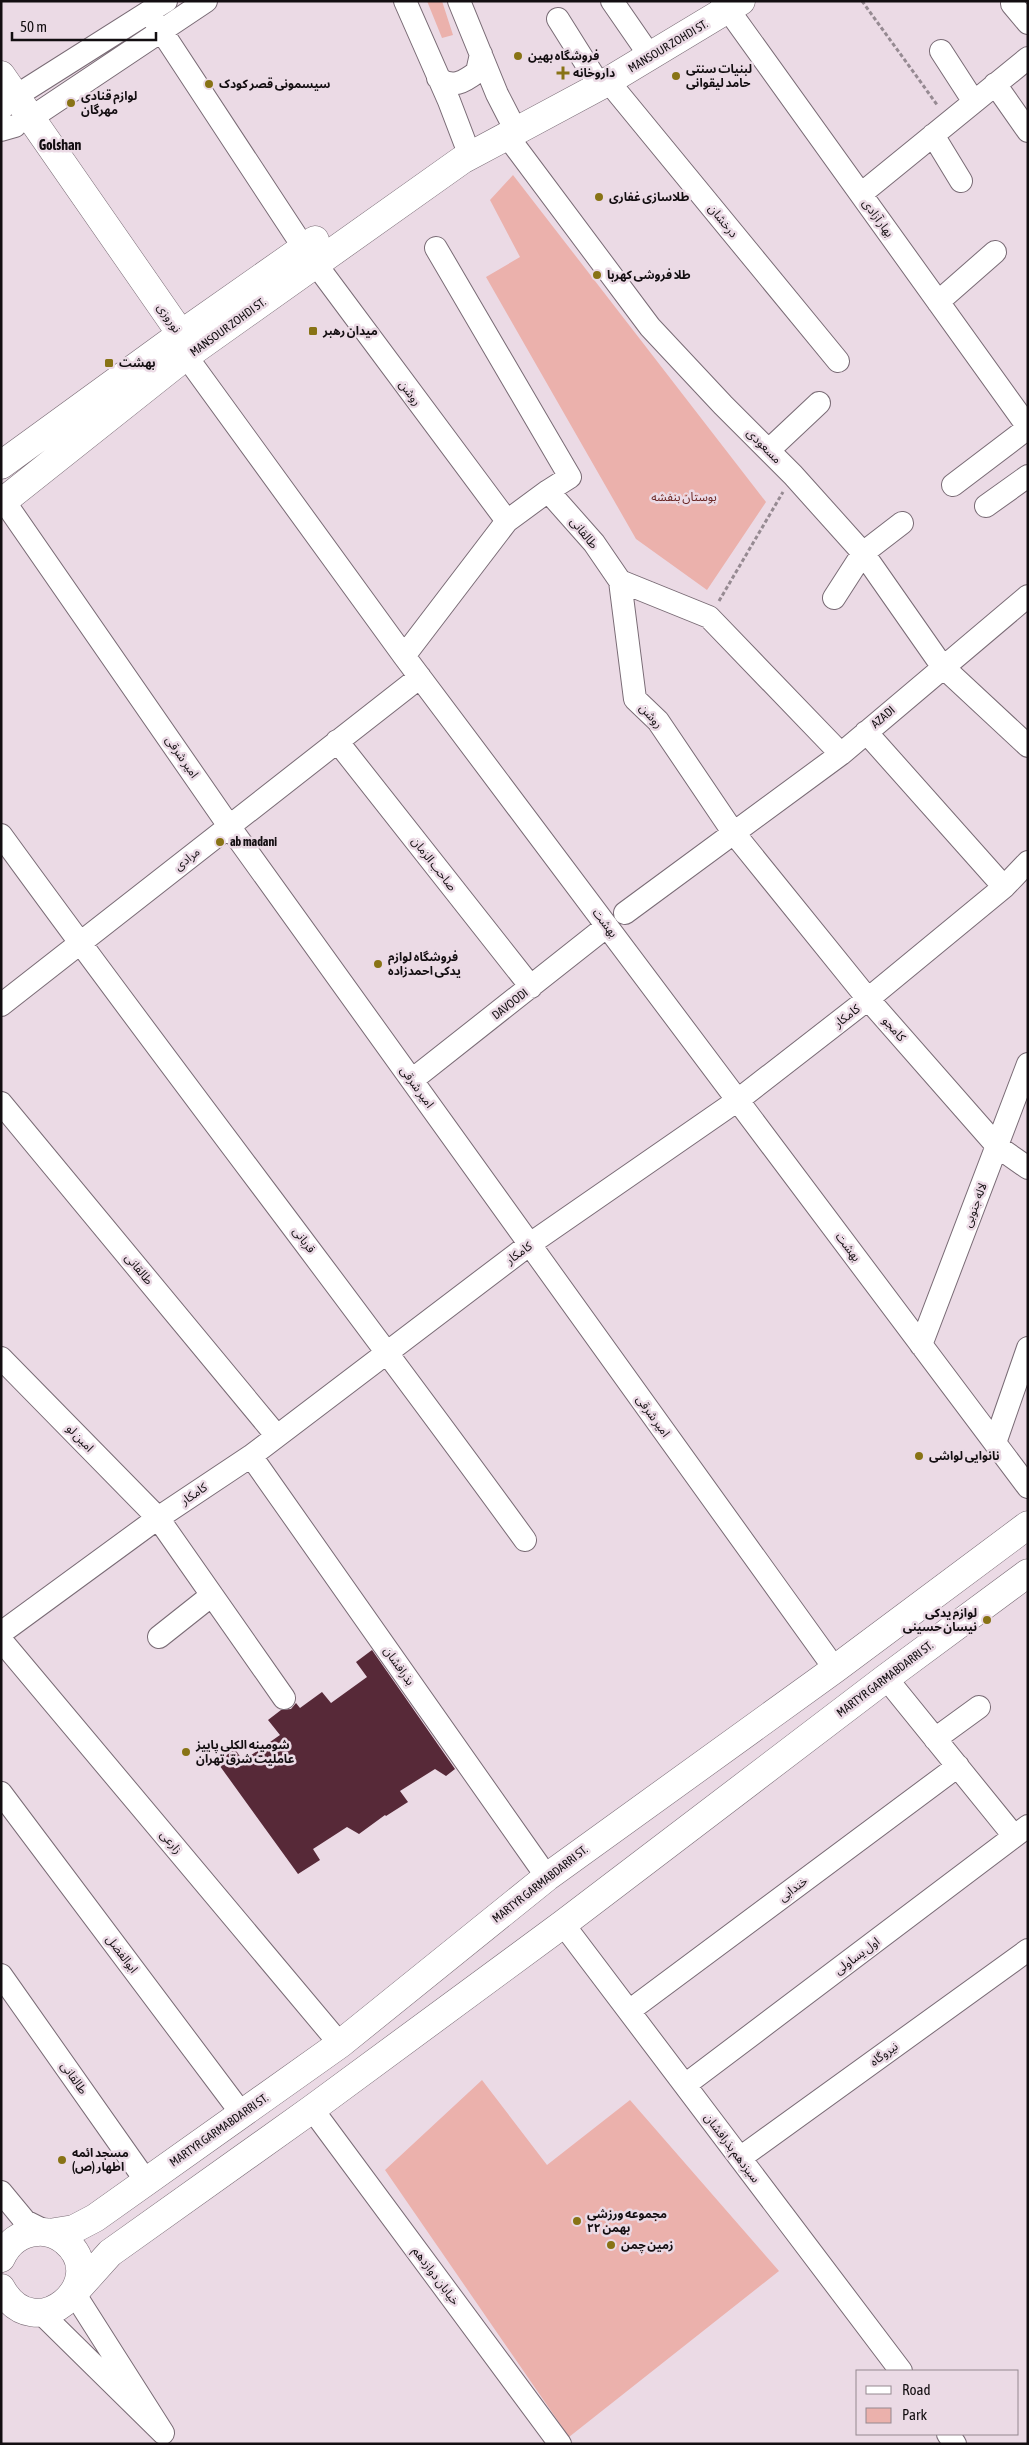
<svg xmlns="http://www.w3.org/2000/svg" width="1029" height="2445" viewBox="0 0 1029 2445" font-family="'Asap Condensed','Noto Sans Arabic',sans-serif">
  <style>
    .green { fill: #ebb1ac }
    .building { fill: #572938 }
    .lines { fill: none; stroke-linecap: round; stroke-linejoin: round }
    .minor-casing { stroke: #796b75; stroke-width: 24 }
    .major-casing { stroke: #796b75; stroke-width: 29 }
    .path { stroke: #968a92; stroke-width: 3; stroke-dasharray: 4 2.5; stroke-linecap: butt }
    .minor { stroke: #fff; stroke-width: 22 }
    .major { stroke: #fff; stroke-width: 28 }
    .poi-dot { fill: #887315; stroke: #ebdae5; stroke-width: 2 }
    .labels { text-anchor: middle; stroke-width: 5; stroke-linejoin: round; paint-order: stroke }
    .street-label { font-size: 12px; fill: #130e11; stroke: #ebdae5 }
    .poi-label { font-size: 12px; font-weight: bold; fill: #130e11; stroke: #ebdae5; text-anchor: start }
    .park-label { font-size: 12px; fill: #6a2523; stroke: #ebdae5 }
    .neighbourhood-label { font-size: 14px; font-weight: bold; fill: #130e11; stroke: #ebdae5 }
  </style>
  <rect width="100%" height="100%" fill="#ebdae5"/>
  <path class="green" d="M427,1H442L453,35L442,38Z
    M513,175L766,502L707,590L636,539L486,277L520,257L490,200Z
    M482,2080L547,2165L630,2100L779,2271L569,2437L385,2170Z"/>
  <path class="building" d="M372,1650L455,1769L446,1776L435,1769L400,1791L408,1802L386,1816L385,1815L359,1834L347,1827L313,1849L320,1860L298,1874L217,1762L235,1749L243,1761L280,1735L268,1720L281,1710L291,1709L296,1703L300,1708L322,1692L331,1703L367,1677L356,1662Z"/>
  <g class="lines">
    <defs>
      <path id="minor" d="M405,1L449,101L470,156
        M459,1L497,94L516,131
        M612,1L650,56
        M722,1L1028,427
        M1012,4L1028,23
        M149,12L304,248
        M558,19L600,86
        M941,51L974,102
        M438,78C452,89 464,82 477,72L481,54
        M608,81L838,361
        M995,84L1028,131
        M16,96L166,1
        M1,110L2,108
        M31,118L206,1
        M1,130L15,126
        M933,135L961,181
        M508,137L650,327L723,405L793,475L863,553L942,666L1028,746
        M861,194L1028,58
        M436,248L570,477L548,491L594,543L620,581L709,617L841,754
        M315,263L507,521
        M938,302L995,252
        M186,356L404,656L1028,1487
        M769,450L819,403
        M953,485L1028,428
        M4,501L229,826L835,1669
        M986,506L1028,476
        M620,581L635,699L658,721L733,832L868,999L998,1147L1028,1168
        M834,598L863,553L902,523
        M404,656L507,521L548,491
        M866,732L1004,887
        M337,741L531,987
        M1,835C173,1072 353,1303 525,1540
        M625,913L841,754L1028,596
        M1,1005L420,677
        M412,1080L607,926
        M1,1103L276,1435
        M921,1345L1028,1064
        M1,1358L158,1518L284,1698
        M995,1443L1028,1348
        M251,1456L547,1877
        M1,1633L158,1518L251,1456L530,1244L738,1100L868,999L1004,887L1028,862
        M159,1637L212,1595
        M1,1640L340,2044
        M886,1678L1014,1836
        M935,1739L979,1707
        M1,1793L242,2114
        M563,1924L901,2371
        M1,1975L146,2181
        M629,2011L958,1766
        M685,2085L1028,1826
        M312,2109L560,2444
        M740,2158L1028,1950
        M1,2192L25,2221L49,2233
        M41,2313L163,2433L74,2293
        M948,2434L955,2444"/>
      <path id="major" d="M1,75L181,334L185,353
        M1,465L181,334L315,240
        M1,503L186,356L462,160L600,86L741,1
        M49,2233L74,2229L95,2218L340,2044L547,1877L835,1669L1028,1525
        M1,2258C8,2243 20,2233 37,2232C47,2231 57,2235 65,2241C113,2281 35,2350 1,2288
        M74,2293L110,2253L312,2109L563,1924L886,1678L1028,1573"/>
    </defs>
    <use href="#minor" class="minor-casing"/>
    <use href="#major" class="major-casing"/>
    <path class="path" d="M862,1L938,106
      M719,601L783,492"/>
    <use href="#minor" class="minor"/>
    <use href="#major" class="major"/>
  </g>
  <g class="poi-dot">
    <circle cx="518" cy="56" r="5"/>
    <path d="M560.5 65.5h5v5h5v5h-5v5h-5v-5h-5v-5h5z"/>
    <circle cx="676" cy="76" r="5"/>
    <circle cx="209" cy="84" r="5"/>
    <circle cx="71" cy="103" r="5"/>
    <circle cx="599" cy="197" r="5"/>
    <circle cx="597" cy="275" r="5"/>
    <rect x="308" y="326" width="10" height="10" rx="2.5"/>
    <rect x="104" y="358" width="10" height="10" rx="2.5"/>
    <circle cx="220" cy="842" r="5"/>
    <circle cx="378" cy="964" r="5"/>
    <circle cx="919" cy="1456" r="5"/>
    <circle cx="987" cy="1620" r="5"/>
    <circle cx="186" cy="1752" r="5"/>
    <circle cx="62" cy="2160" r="5"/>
    <circle cx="577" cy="2221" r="5"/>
    <circle cx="611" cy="2245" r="5"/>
  </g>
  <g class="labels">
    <g class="street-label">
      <text transform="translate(668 46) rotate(-31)" y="4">MANSOUR ZOHDI ST.</text>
      <text transform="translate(878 218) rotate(54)" y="4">بهار آزادی</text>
      <text transform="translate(723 221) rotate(51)" y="4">درخشان</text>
      <text transform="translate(169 318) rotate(56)" y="4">نوروزی</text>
      <text transform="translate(228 327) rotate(-36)" y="4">MANSOUR ZOHDI ST.</text>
      <text transform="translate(410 393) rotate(53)" y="4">روشن</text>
      <text transform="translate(764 446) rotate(45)" y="4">مسعودی</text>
      <text transform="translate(584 533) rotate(51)" y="4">طالقانی</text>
      <text transform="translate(651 716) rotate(48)" y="4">روشن</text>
      <text transform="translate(883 717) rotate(-41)" y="4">AZADI</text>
      <text transform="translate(182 757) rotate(55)" y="4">امیر شرقی</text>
      <text transform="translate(187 859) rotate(-38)" y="4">مرادی</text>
      <text transform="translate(434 864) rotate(52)" y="4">صاحب الزمان</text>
      <text transform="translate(605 923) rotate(53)" y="4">بهشت</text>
      <text transform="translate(510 1004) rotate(-38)" y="4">DAVOODI</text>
      <text transform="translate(847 1016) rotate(-38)" y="4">کامکار</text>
      <text transform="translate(894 1029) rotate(49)" y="4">کامجو</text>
      <text transform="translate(417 1087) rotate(54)" y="4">امیر شرقی</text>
      <text transform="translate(975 1205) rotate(-69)" y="4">لاله جنوبی</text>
      <text transform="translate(304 1240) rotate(53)" y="4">قربانی</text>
      <text transform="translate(848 1247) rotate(53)" y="4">بهشت</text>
      <text transform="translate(519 1253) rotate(-36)" y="4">کامکار</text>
      <text transform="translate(139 1269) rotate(50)" y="4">طالقانی</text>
      <text transform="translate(653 1416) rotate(54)" y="4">امیر شرقی</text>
      <text transform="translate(80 1438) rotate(46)" y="4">امین لو</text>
      <text transform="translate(194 1494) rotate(-34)" y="4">کامکار</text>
      <text transform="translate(399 1666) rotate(55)" y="4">بذرافشان</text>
      <text transform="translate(885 1679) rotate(-37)" y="4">MARTYR GARMABDARRI ST.</text>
      <text transform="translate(171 1842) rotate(50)" y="4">زارعی</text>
      <text transform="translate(540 1884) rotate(-38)" y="4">MARTYR GARMABDARRI ST.</text>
      <text transform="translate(793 1889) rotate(-37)" y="4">خندابی</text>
      <text transform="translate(122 1954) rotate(53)" y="4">ابوالفضل</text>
      <text transform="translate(857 1956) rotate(-37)" y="4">اول یساولی</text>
      <text transform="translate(884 2054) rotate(-36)" y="4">نیروگاه</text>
      <text transform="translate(74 2078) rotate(55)" y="4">طالقانی</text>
      <text transform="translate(219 2130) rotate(-35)" y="4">MARTYR GARMABDARRI ST.</text>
      <text transform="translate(732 2148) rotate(53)" y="4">سیزدهم بذرافشان</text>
      <text transform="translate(436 2276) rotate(53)" y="4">خیابان دوازدهم</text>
    </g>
    <g class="poi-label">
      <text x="528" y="60">فروشگاه بهین</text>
      <text x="686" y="73">لبنیات سنتی<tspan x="686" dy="14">حامد لیقوانی</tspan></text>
      <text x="573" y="77">داروخانه</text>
      <text x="219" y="88">سیسمونی قصر کودک</text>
      <text x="81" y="100">لوازم قنادی<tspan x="81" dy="14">مهرگان</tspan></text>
      <text x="609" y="201">طلاسازی غفاری</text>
      <text x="607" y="279">طلا فروشی کهربا</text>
      <text x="323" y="335">میدان رهبر</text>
      <text x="119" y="367">بهشت</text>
      <text x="230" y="846">ab madani</text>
      <text x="388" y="961">فروشگاه لوازم<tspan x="388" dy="14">یدکی احمدزاده</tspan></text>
      <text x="929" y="1460">نانوایی لواشی</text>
      <text x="977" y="1617" text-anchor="end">لوازم یدکی<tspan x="977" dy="14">نیسان حسینی</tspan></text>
      <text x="196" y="1749">شومینه الکلی پاییز<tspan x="196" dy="14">عاملیت شرق تهران</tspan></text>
      <text x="72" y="2157">مسجد ائمه<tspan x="72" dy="14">اطهار (ص)</tspan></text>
      <text x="587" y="2218">مجموعه ورزشی<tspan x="587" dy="14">۲۲ بهمن</tspan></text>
      <text x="621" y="2249">زمین چمن</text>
    </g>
    <g class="park-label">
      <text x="684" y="501">بوستان بنفشه</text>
    </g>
    <g class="neighbourhood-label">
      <text x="60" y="150">Golshan</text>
    </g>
  </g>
  <rect width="1029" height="2445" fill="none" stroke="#130e11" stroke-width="5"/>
  <rect x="856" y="2370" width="162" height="65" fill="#ebdae5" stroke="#958890"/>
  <rect x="866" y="2386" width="25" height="8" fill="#ffffff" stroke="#958890"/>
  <text x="902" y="2395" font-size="15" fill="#130e11">Road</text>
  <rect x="866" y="2408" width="25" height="15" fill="#ebb1ac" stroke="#958890"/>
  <text x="902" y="2420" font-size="15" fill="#130e11">Park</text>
  <path d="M12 32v8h144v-8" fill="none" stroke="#130e11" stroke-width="2.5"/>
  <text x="20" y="32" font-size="15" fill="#130e11" stroke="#ebdae5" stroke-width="4" paint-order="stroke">50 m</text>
</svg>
